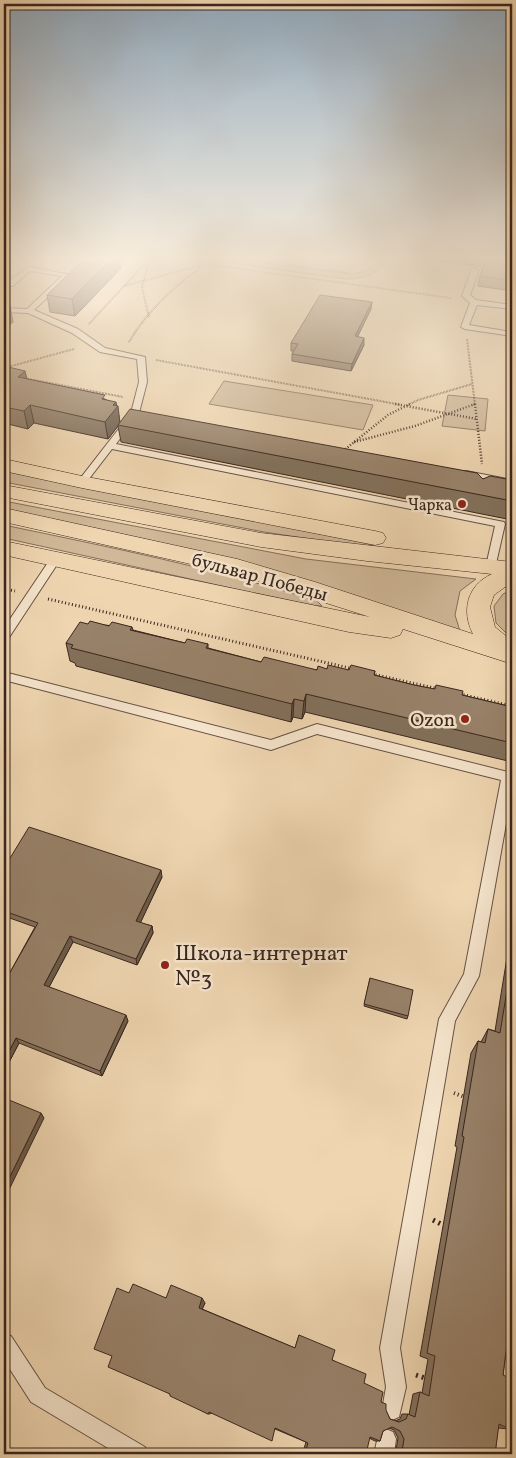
<svg xmlns="http://www.w3.org/2000/svg" width="516" height="1458" viewBox="0 0 516 1458" font-family="Vollkorn,serif">
  <style>
    .green { fill: #d0b898; stroke: #856f5b }
    .lines { fill: none; stroke-linecap: round; stroke-linejoin: round }
    .lane-casing { stroke: #675243; stroke-width: 2 }
    .primary-casing { stroke: #3a261e; stroke-width: 1 }
    .path-far4 { stroke: #3a261e; stroke-width: 2; stroke-dasharray: 0.5 1; stroke-linecap: butt }
    .path-far3 { stroke: #3a261e; stroke-width: 2.5; stroke-dasharray: 1 2; stroke-linecap: butt }
    .path-far2 { stroke: #3a261e; stroke-width: 3; stroke-dasharray: 1 2.5; stroke-linecap: butt }
    .path-far1 { stroke: #3a261e; stroke-width: 4; stroke-dasharray: 1 3; stroke-linecap: butt }
    .path { stroke: #3a261e; stroke-width: 5; stroke-dasharray: 2 4; stroke-linecap: butt }
    .lane { fill: #f5e4cc; fill-rule: evenodd }
    .primary { fill: #efd6b1; fill-rule: evenodd }
    .wall { fill: #83705b; stroke: #3a261e }
    .shaded-wall { fill: #6a5b4a; stroke: #3a261e }
    .building { fill: #98826a; stroke: #3a261e }
    .poi-dot { fill: #8f2418; stroke: #f5e4cc; stroke-width: 2 }
    .labels { text-anchor: middle; stroke-width: 5; stroke-linejoin: round; paint-order: stroke }
    .far-poi-label { font-size: 16px; fill: #3a261e; stroke: #f5e4cc; text-anchor: end }
    .street-label { font-size: 19px; fill: #3a261e; stroke: #f5e4cc }
    .poi-label { font-size: 19px; fill: #3a261e; stroke: #f5e4cc; text-anchor: end }
    .near-poi-label { font-size: 22px; fill: #3a261e; stroke: #f5e4cc; text-anchor: start }
  </style>
  <rect width="100%" height="100%" fill="#efd6b1"/>
  <filter id="stains"><feTurbulence type="fractalNoise" baseFrequency=".004" numOctaves="4"/><feColorMatrix values="0 0 0 0 .2 0 0 0 0 .09 0 0 0 0 .02 0 0 0 .5 -.17"/></filter>
  <radialGradient id="worn" r=".72"><stop offset=".6" stop-color="#630" stop-opacity="0"/><stop offset="1" stop-color="#630" stop-opacity=".3"/></radialGradient>
  <path class="green" d="M223,258L349,274C362,273 372,269 380,258H388C380,274 362,279 346,279L236,264Z
    M240,258H358L349,273Z
    M224,381L373,405L363,430L209,404Z
    M448,395L488,399L485,431L442,426Z
    M4,471L366,543L374,546L365,547L264,532L4,482Z
    M4,501L306,559L476,579L460,591L455,615L460,631L4,508Z
    M4,525C109,547 214,568 317,601L322,606H313L4,538Z
    M512,590V639L496,623L494,606L503,594Z"/>
  <g class="lines">
    <defs>
      <path id="lane" d="M29,267L71,275L34,310L78,329L105,348L145,357L147,382L139,413L116,444L504,522L505,524L495,568H487L486,566L495,526L112,449L85,484H79V480L131,413L139,382L137,359L100,352L72,333L28,313L4,312V308L27,309L62,276L30,271L13,286H7V282Z
        M472,268L479,270L470,295L476,300L512,305V309L477,305L469,325L512,332V336L465,329L461,327L470,303L462,296Z
        M466,471L512,480V486L463,476V472Z
        M55,557L60,560L8,639L4,640V628L51,558Z
        M4,672L271,740L317,724L512,773V790L479,976L455,1021L400,1348L406,1387L399,1417L392,1420L385,1417L382,1410L386,1387L380,1348L439,1019L464,974L501,780L317,734L271,750L4,680Z
        M4,1333L11,1336L45,1388L145,1447L148,1454H118L31,1402L4,1360Z
        M386,1429L393,1432L396,1439L394,1454H374L379,1432Z"/>
      <path id="primary" d="M4,459L82,476L375,531L383,533L386,538L383,543L375,545L82,488L4,471Z
        M4,485L261,533L512,562V586L505,587L494,595L490,607L495,627L512,641V664L403,629L400,635L391,638L349,632L4,555V541L370,617L235,574L4,522V508L237,559L315,582L473,634C461,611 467,585 492,574L367,561L261,547L4,497Z"/>
    </defs>
    <use href="#lane" class="lane-casing"/>
    <use href="#primary" class="primary-casing"/>
    <path class="path-far4" d="M8,258V267
      M162,258L451,298
      M124,286L202,265
      M149,317L142,288L150,259
      M89,324L150,258
      M467,339L475,405
      M129,342C147,311 175,286 204,265
      M156,360L402,405
      M4,368L74,349
      M24,378L123,397
      M408,405L418,400L472,384
      M472,405L475,404"/>
    <path class="path-far3" d="M395,404L477,419
      M475,404L482,464
      M354,442L415,426L475,404
      M343,451L388,415L410,404"/>
    <path class="path-far2" d="M4,589L15,591
      M48,599L354,669
      M372,674L439,689
      M460,694L512,706"/>
    <path class="path-far1" d="M454,1093L467,1098"/>
    <path class="path" d="M433,1220L445,1226
      M416,1375L425,1378"/>
    <use href="#lane" class="lane"/>
    <use href="#primary" class="primary"/>
  </g>
  <path class="wall" d="M416,258H512V291L478,286L480,276L483,267Z
    M121,268L75,316L50,312L47,295Z
    M371,309L357,337L364,345L351,371L292,361V354L294,351H291V343Z
    M4,366L26,379L105,399L117,406L120,422L483,479L512,480V520L121,442L118,426L108,439L34,423L28,429L4,423Z
    M88,624L132,627L133,630L185,643L208,644V648L261,662L317,670L327,669L349,670L375,671L374,675L414,685L462,695L512,707V762L305,712L302,719L293,717L291,722L76,666L75,663L70,661L66,643Z
    M4,868L162,877L140,923L152,926L153,933L137,965L73,942L49,987L128,1021L102,1076L19,1043L4,1072L8,976L35,927L4,916Z
    M512,927V1304L503,1375L509,1429L498,1428L495,1454H406L396,1450L398,1438L394,1430L389,1428L383,1431L380,1441H375L369,1438L307,1454L303,1452L306,1442L275,1429L211,1413L210,1414H208L170,1394L112,1356L129,1293L205,1303L202,1309L295,1348L299,1335L364,1383L381,1402L390,1419L395,1421L400,1419L402,1414H408L409,1415L413,1394L420,1392L422,1393L428,1359L420,1356L457,1147L455,1146L471,1053L478,1041L481,1042L488,1029L495,1031Z
    M370,978L408,1016L407,1019L364,1006Z"/>
  <path class="shaded-wall" d="M112,258H120L121,268L75,316L72,299Z
    M372,302L371,309L354,344L355,336Z
    M10,305L13,322L4,330V310Z
    M364,338V345L351,371L352,364Z
    M25,371L29,388L18,377Z
    M116,402L117,407L118,406L120,424L118,425V426L108,439L105,422L113,405Z
    M30,405L34,423L28,429L24,411Z
    M306,694L305,712L302,719L304,701Z
    M294,699L293,717L291,722L292,704Z
    M161,870L162,877L138,928L136,921Z
    M152,926L153,933L137,965L136,959Z
    M70,936L73,942L47,991L44,985Z
    M126,1015L128,1021L102,1076L100,1071Z
    M16,1038L19,1043L4,1072V1061Z
    M41,1113L44,1118L4,1200V1189Z
    M202,1298L205,1303L201,1312L199,1308Z"/>
  <path class="building" d="M85,258H112L72,299L47,295Z
    M487,258H512V281L480,276Z
    M320,295L372,302L355,336L364,338L352,364L292,354L298,344L291,343Z
    M4,304L10,305L4,310Z
    M4,366L25,371L18,377L105,395L102,399L116,402L113,405L118,406L105,422L30,405L24,411L4,407Z
    M130,409L477,473L483,479L490,476L512,480V501L118,425Z
    M90,621L109,626L112,622L132,627L130,630L185,643L187,639L208,644L206,648L261,662L264,657L317,670L318,666L327,669L328,665L349,670L351,665L375,671L374,675L414,685L435,689L436,685L463,691L462,695L512,707V743L306,694L304,701L294,699L292,704L71,648L73,645L66,643L80,622L88,624Z
    M29,827L161,870L136,921L152,926L136,959L70,936L44,985L126,1015L100,1071L16,1038L4,1061V974L8,976L38,923L4,911V868Z
    M512,960V1304L503,1375L512,1379V1407L509,1429L499,1424L495,1454H409L402,1451L404,1439L400,1431L392,1427L383,1431L380,1441L370,1437L366,1454H307L305,1453L308,1443L275,1428L272,1441L209,1412L208,1414L170,1396V1394L108,1367L112,1356L94,1349L117,1288L129,1293L133,1284L166,1298L171,1285L202,1298L199,1308L295,1348L299,1335L335,1350L332,1360L366,1374L364,1383L383,1392L381,1402L386,1404V1410L390,1419L399,1422L406,1419L408,1414L415,1417L420,1392L429,1396L435,1356L427,1353L464,1137L462,1136L478,1041L485,1043L488,1029L500,1033Z
    M370,978L413,990L408,1016L364,1004Z
    M4,1098L41,1113L4,1189Z"/>
  <linearGradient id="sky" x2="0" y2="1"><stop stop-color="#92aabe"/><stop offset="0.56" stop-color="#f8eddc"/><stop offset="1" stop-color="#f8eddc" stop-opacity="0"/></linearGradient>
  <rect width="516" height="462" fill="url(#sky)"/>
  <g class="poi-dot">
    <circle cx="462" cy="504" r="5"/>
    <circle cx="465" cy="719" r="5"/>
    <circle cx="165" cy="965" r="5"/>
  </g>
  <g class="labels">
    <g class="far-poi-label">
      <text x="452" y="510">Чарка</text>
    </g>
    <g class="street-label">
      <text transform="translate(260 576) rotate(15)" y="7">бульвар Победы</text>
    </g>
    <g class="poi-label">
      <text x="455" y="726">Ozon</text>
    </g>
    <g class="near-poi-label">
      <text x="175" y="960">Школа-интернат<tspan x="175" dy="25">№3</tspan></text>
    </g>
  </g>
  <rect width="516" height="1458" fill="none" stroke="#efd6b1" stroke-width="20"/>
  <rect x="5" y="5" width="506" height="1448" fill="none" stroke="#3a261e" stroke-width="2.5"/>
  <rect x="10" y="10" width="496" height="1438" fill="none" stroke="#3a261e"/>
  <rect width="100%" height="100%" filter="url(#stains)"/>
  <rect width="100%" height="100%" fill="url(#worn)"/>
</svg>
